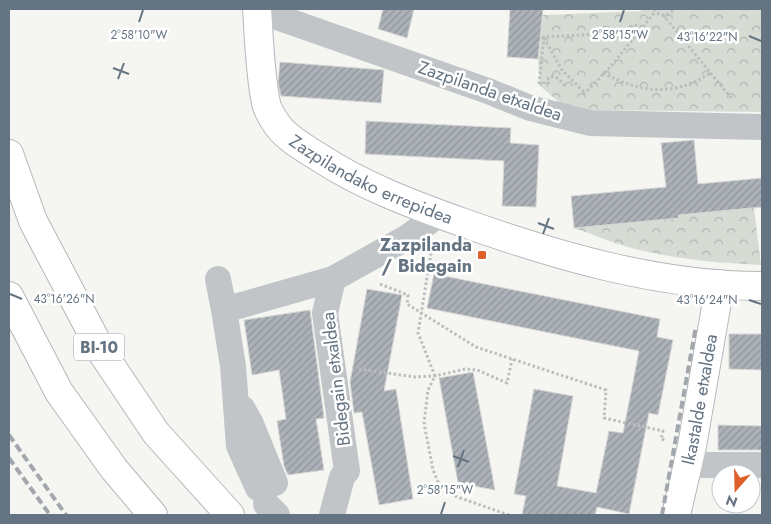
<svg xmlns="http://www.w3.org/2000/svg" width="771" height="524" viewBox="0 0 771 524" font-family="Jost,sans-serif">
  <style>
    .park { fill: url(#park-crowns) }
    .building { fill: url(#building-hatch); stroke: #d7d7d5 }
    .lines { fill: none; stroke-linecap: round; stroke-linejoin: round }
    .secondary-casing { stroke: #b3b8bc; stroke-width: 30 }
    .highway-casing { stroke: #b4b7ba; stroke-width: 30 }
    .path { stroke: #bbbdbf; stroke-width: 3; stroke-dasharray: 2.5 2.5; stroke-linecap: butt }
    .street { stroke: #c1c5c8; stroke-width: 26 }
    .secondary { stroke: #fff; stroke-width: 28 }
    .highway { stroke: #fff; stroke-width: 28 }
    .rail { stroke: #a2a7ad; stroke-width: 4; stroke-dasharray: 8 4; stroke-linecap: butt }
    .ticks { fill: none; stroke: #657482; stroke-width: 2 }
    .poi-dot { fill: #de5f2a; stroke: #fff; stroke-width: 2 }
    .labels { text-anchor: middle; stroke-width: 5; stroke-linejoin: round; paint-order: stroke }
    .shield { fill: #fff; stroke: #939ea8; stroke-width: 1 }
    .shield-label { font-size: 16px; font-weight: bold; fill: #657482 }
    .street-label { font-size: 18px; fill: #657482; stroke: #fff }
    .poi-label { font-size: 18px; font-weight: bold; fill: #657482; stroke: #fff; text-anchor: end }
    .ticks-label { font-size: 12px; text-anchor: middle; fill: #657482; stroke: #fff; stroke-width: 5; stroke-linejoin: round; paint-order: stroke }
  </style>
  <defs>
    <pattern id="park-crowns" width="20" height="18" patternUnits="userSpaceOnUse" patternTransform="scale(1.25)"><rect width="20" height="18" fill="#d6dcd3"/><path d="M2 6a3 3 0 1 1 6 0M12 15a3 3 0 1 1 6 0" fill="none" stroke="#b1b7b1"/></pattern>
    <pattern id="building-hatch" width="6" height="6" patternUnits="userSpaceOnUse" patternTransform="scale(1.25)"><rect width="6" height="6" fill="#acb2b8"/><path d="M-1 1l2-2M0 6l6-6M5 7l2-2" fill="none" stroke="#90959b"/></pattern>
  </defs>
  <rect width="100%" height="100%" fill="#f5f6f2"/>
  <path class="park" d="M641,9H762V112L592,110L566,108L540,86L538,59L543,15L641,11Z
    M677,201L754,208L761,265C716,263 672,259 628,247C610,242 592,234 574,228L678,218Z"/>
  <path class="building" d="M383,9H414L407,38L378,29Z
    M510,9H543L538,59L507,57Z
    M280,62L384,70L381,103L281,96L278,83Z
    M366,121L511,128L510,143L539,145L536,207L502,206L504,161L365,154Z
    M694,140L698,184L762,178V207L678,215L679,218L574,228L571,196L666,187L661,143Z
    M434,274L660,319L657,337L673,340L658,415L649,413L629,514L597,507L595,515H522L526,496L514,494L534,389L573,396L557,486L596,493L609,431L623,433L639,351L427,308Z
    M367,289L402,295L384,391L396,389L413,499L379,505L362,412L354,413L350,382Z
    M310,310L324,418L316,419L324,470L288,475L284,466L277,421L286,419L279,370L252,375L244,320Z
    M729,334H762V370L729,369Z
    M473,372L495,490L458,483L439,378Z
    M718,425L762,426V450H718Z"/>
  <g class="lines">
    <defs>
      <g id="secondary">
        <path id="s1" d="M257,9C259,39 260,74 266,103C267,110 274,120 278,126C287,138 304,148 317,156C362,186 414,205 464,223C560,257 660,286 762,286"/>
        <path id="s2" d="M676,515L692,446L720,284"/>
      </g>
      <path id="highway" d="M9,154L33,221L103,354L156,433L230,515
        M9,296L59,392L114,469L153,515"/>
    </defs>
    <use href="#secondary" class="secondary-casing"/>
    <use href="#highway" class="highway-casing"/>
    <path class="path" d="M654,9C659,18 669,16 674,9
      M663,15L732,99
      M544,38L562,70L585,93
      M603,73C642,93 672,97 711,73
      M539,84L544,37L619,33L634,25L643,27
      M549,84L547,81L549,77C558,75 561,82 566,88
      M583,93H585L612,65L655,12
      M431,253L418,333L435,376L428,390L424,423L433,470L439,484L446,493L509,515
      M380,284L408,295L407,304L476,347L606,390L604,418L663,431L661,439L665,440
      M359,369L415,377L435,376L465,369L477,370L507,383L512,359"/>
    <path class="street" d="M257,10L488,91L530,108L590,123L762,127
      M218,279L224,310
      M242,408L250,422L275,483
      M702,465H762
      M258,488L239,446L233,366L224,310L333,279L406,238L440,214
      M266,504L277,515
      M332,515L342,477L347,471L325,313L333,279"/>
    <use href="#secondary" class="secondary"/>
    <use href="#highway" class="highway"/>
    <path class="rail" d="M9,435L66,515
      M9,458L50,515
      M662,515L696,326"/>
  </g>
  <path class="ticks" d="M139,22L143,10M620,22L624,10M749,36L761,41M113,68L129,74M118,79L124,63M538,223L554,229M543,234L549,218M10,294L22,299M749,300L761,304M453,456L469,462M458,467L464,450M441,514L445,502"/>
  <rect class="poi-dot" x="477" y="250" width="10" height="10" rx="2.5"/>
  <g class="labels">
    <rect class="shield" x="74" y="333.5" width="50" height="27" rx="4"/>
    <g class="shield-label">
      <text x="99" y="353">BI-10</text>
    </g>
    <g class="street-label">
      <text transform="translate(490 91) rotate(19)" y="6">Zazpilanda etxaldea</text>
      <text dy="6" stroke="none"><textPath href="#s1" startOffset="229">Zazpilandako errepidea</textPath></text>
      <text transform="translate(336 379) rotate(-97)" y="6">Bidegain etxaldea</text>
      <text dy="6" stroke="none"><textPath href="#s2" startOffset="118">Ikastalde etxaldea</textPath></text>
    </g>
    <g class="poi-label">
      <text x="472" y="251">Zazpilanda<tspan x="472" dy="21">/ Bidegain</tspan></text>
    </g>
  </g>
  <g class="ticks-label">
    <text x="139" y="39">2°58'10"W</text>
    <text x="620" y="39">2°58'15"W</text>
    <text x="707" y="41">43°16'22"N</text>
    <text x="64" y="303">43°16'26"N</text>
    <text x="707" y="304">43°16'24"N</text>
    <text x="445" y="494">2°58'15"W</text>
  </g>
  <rect width="771" height="524" fill="none" stroke="#657482" stroke-width="20"/>
  <g transform="translate(736 489) rotate(200)"><circle r="24" fill="#ffffff" stroke="#c1c7cd"/>
  <path d="M0-4L9 19L0 12L-9 19Z" fill="#de5f2a"/>
  <text y="-8" font-size="14" font-weight="bold" text-anchor="middle" fill="#657482">N</text>
  </g>
</svg>
